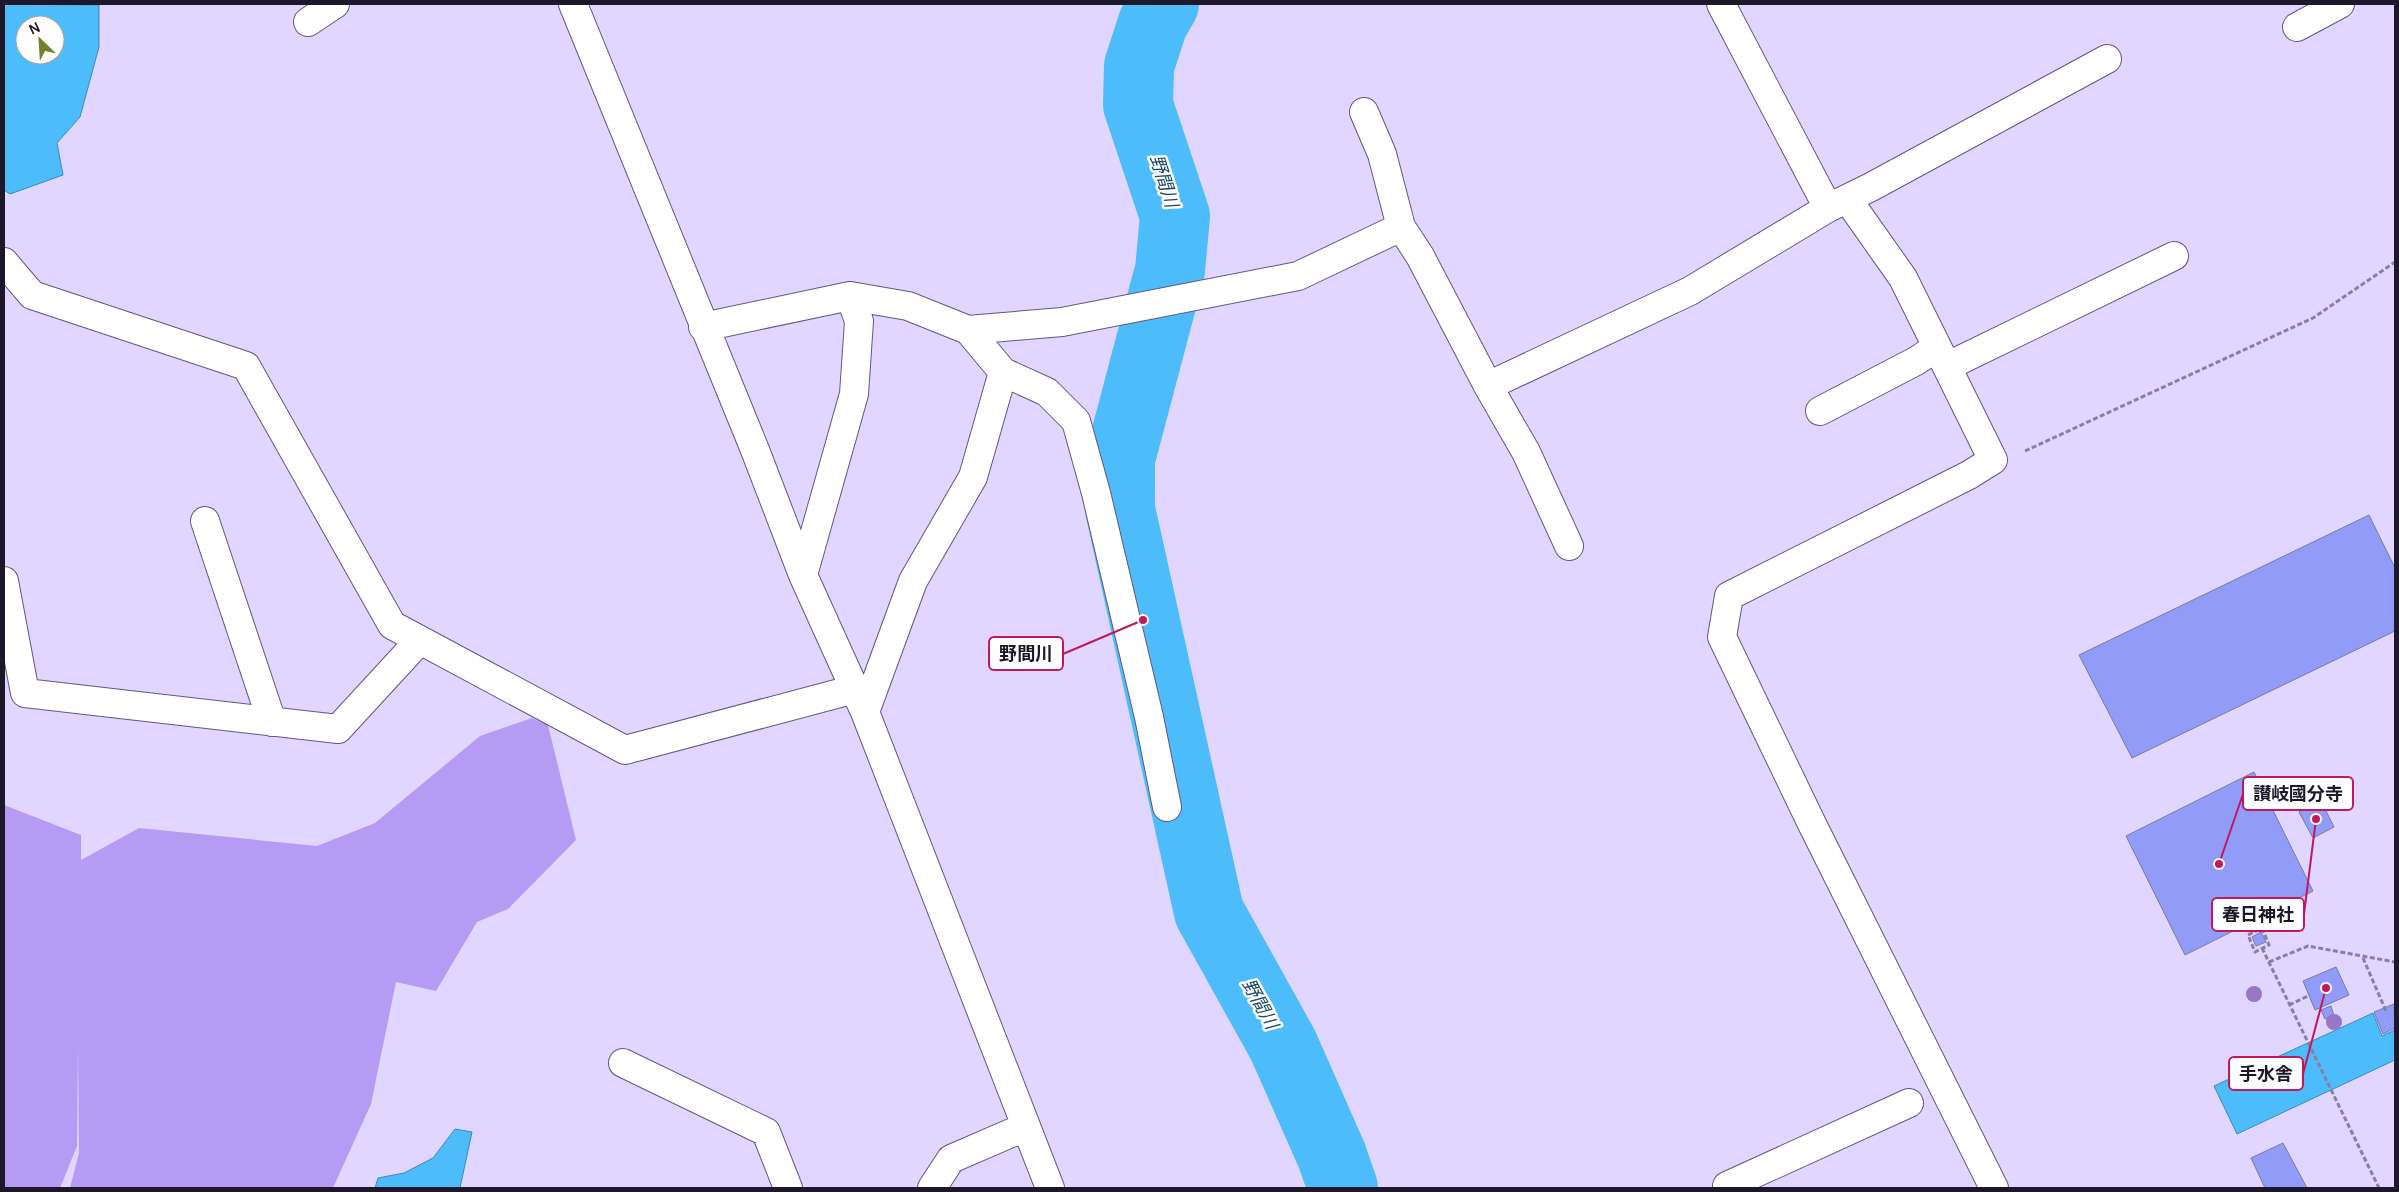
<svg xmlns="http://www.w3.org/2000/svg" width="2399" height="1192" viewBox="0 0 2399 1192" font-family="Manrope,'Noto Sans JP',sans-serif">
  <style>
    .green { fill: #b69bf4 }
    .water { fill: #4dbcfb; stroke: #3e8abc; fill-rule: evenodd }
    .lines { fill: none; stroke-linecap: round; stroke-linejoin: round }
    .river { stroke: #4dbcfb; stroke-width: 70 }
    .building { fill: #919cf9; stroke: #757ba9 }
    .street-casing { stroke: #645682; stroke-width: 30 }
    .path { stroke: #88809e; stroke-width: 3; stroke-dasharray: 5 2.5; stroke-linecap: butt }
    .street { stroke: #fff; stroke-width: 28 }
    .tree { fill: #9577c5 }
    .labels { text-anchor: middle; stroke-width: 5; stroke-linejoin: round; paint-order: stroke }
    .water-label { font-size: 18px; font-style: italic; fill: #1b4862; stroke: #fefefe }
    .leader { fill: none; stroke: #c2185b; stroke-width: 2 }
    .callout-dot { fill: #c2185b; stroke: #fefefe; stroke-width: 2 }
    .callout { fill: #fefefe; stroke: #c2185b; stroke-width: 2 }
    .callout-label { font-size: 18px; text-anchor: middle; font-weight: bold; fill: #1c1729 }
  </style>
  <rect width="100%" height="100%" fill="#e1d6ff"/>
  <path class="green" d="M532,718L548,725L576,840L508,909L477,922L436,991L396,982L371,1104L333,1188H70L79,1153L78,1044L77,1146L60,1188H4V805L81,835V860L139,828L317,846L375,823L480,736Z"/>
  <path class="water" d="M4,4L99,5V47L80,117L57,143L63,175L10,194L4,190ZM25,25H55V55H25Z
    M2373,1013L2382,1036L2395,1030V1060L2237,1134L2214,1086Z
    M455,1129L472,1132L460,1188H375L378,1178L404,1173L433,1158Z"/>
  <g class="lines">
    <path class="river" d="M1164,4L1153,23L1139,66L1138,105L1175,216L1170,270L1120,459V509L1209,912L1283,1045L1332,1156L1343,1188"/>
  </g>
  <path class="building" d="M2369,515L2395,568V631L2132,758L2079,655Z
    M2254,772L2313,891L2185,955L2126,836Z
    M2321,801L2334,827L2313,838L2299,812Z
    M2261,932L2266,942L2256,946L2252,937Z
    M2336,967L2349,995L2315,1010L2303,981Z
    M2394,1004L2395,1028L2383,1034L2374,1012Z
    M2331,1006L2334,1016L2325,1019L2321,1010Z
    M2283,1143L2307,1188H2265L2251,1158Z"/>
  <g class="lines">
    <defs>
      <path id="street" d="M573,4L755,450L803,575L865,712L1050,1188
        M1721,4L1828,208
        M308,22L335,4
        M2297,27L2340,4
        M1364,112L1382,154L1401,227L1420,256L1488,386L1526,452L1569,546
        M1848,200L1903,278L1993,460L1969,475L1729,596L1722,637L1812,824L1994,1188
        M4,262L32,295L246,366L392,625L625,750L855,689
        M703,327L850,296L908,306L968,330L1062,322L1298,276L1401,227
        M968,330L1003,372L1047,392L1076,421L1096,493L1149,717L1167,807
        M1948,366L2174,256
        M1488,386L1690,291L1828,208L1871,187L2107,59
        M1820,411L1916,361L1936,348
        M205,521L272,722
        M803,575L854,394L859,321L850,296
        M4,581L25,693L338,729L420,640
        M865,712L913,581L973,477L1003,372
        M623,1063L766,1132L788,1188
        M932,1188L951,1159L1025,1127
        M1728,1188L1727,1186L1909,1103"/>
    </defs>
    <use href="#street" class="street-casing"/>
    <path class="path" d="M2025,451L2313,318L2395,262
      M2250,922L2254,932
      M2262,928L2269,945L2255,952L2248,935Z
      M2262,948L2379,1188
      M2363,958L2386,1011
      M2269,962L2308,946L2395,962
      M2289,1005L2310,995"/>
    <use href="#street" class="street"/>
  </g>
  <g class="tree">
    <circle cx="2254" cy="994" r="8"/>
    <circle cx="2334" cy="1022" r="8"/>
  </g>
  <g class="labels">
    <g class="water-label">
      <text transform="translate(1164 181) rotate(72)" y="6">野間川</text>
      <text transform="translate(1260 1004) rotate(61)" y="6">野間川</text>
    </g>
  </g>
  <path class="leader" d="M1143 620L1063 654M2219 864L2243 794M2316 819L2304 914M2326 988L2303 1074"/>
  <g class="callout-dot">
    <circle cx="1143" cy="620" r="5"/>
    <circle cx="2219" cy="864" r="5"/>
    <circle cx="2316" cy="819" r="5"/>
    <circle cx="2326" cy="988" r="5"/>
  </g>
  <g class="callout">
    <rect x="989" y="637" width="74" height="33" rx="5"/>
    <rect x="2243" y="777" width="110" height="33" rx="5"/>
    <rect x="2212" y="898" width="92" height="33" rx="5"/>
    <rect x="2229" y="1057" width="74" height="33" rx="5"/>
  </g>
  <g class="callout-label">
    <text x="1026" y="660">野間川</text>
    <text x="2298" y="800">讃岐國分寺</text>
    <text x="2258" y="921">春日神社</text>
    <text x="2266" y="1080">手水舎</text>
  </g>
  <rect width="2399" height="1192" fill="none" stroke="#1c1729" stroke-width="10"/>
  <g transform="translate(40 40) rotate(335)"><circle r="24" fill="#fefefe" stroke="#a4a2a9"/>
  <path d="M0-4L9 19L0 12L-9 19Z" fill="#74812e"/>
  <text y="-8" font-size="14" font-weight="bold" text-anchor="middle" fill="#1c1729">N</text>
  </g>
</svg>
